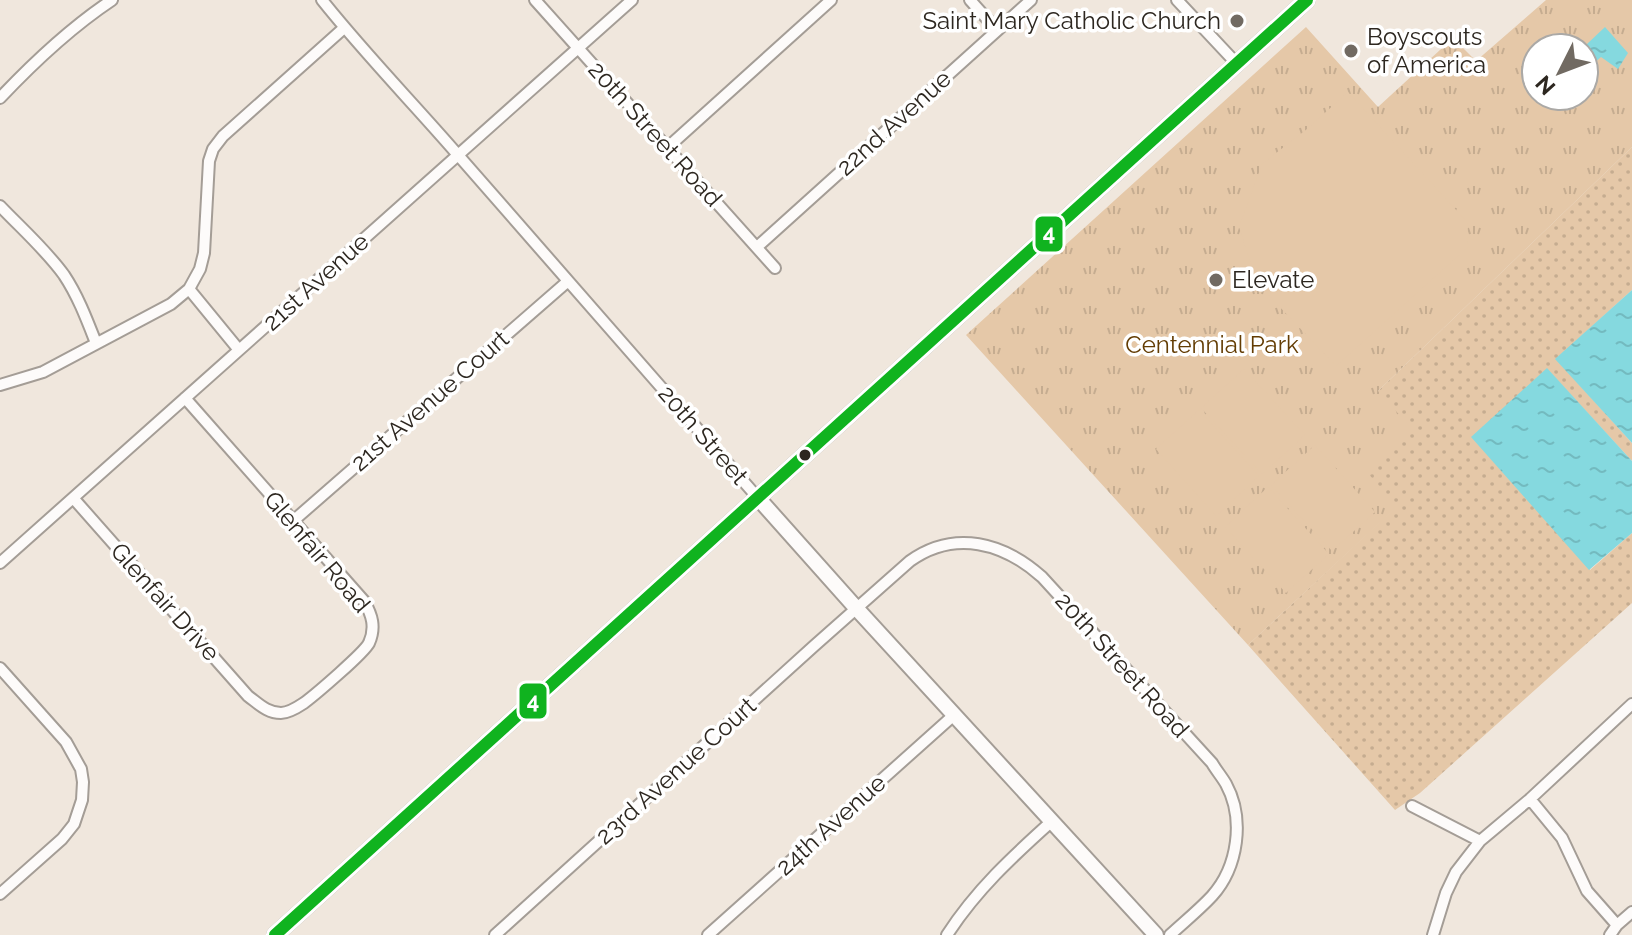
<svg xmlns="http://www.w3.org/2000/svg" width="1632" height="935" viewBox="0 0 1632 935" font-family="Raleway,sans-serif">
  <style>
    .grass { fill: url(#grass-dots) }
    .park { fill: url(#park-tufts); fill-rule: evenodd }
    .garden { fill: #e5c8a8 }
    .water { fill: url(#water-ripples) }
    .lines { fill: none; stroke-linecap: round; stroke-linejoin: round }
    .street-casing { stroke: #a49d96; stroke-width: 14 }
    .secondary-casing { stroke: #a49d96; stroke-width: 18 }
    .street { stroke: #fdfbfa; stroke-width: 10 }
    .secondary { stroke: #fdfbfa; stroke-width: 14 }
    .bus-1-casing { stroke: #fff; stroke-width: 18 }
    .bus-1 { stroke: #10b31f; stroke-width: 12 }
    .poi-dot { fill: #716a62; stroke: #fff; stroke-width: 3 }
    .bus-dot { fill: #2d2720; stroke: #fff; stroke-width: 3 }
    .labels { text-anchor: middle; stroke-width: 7; stroke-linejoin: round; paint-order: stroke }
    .poi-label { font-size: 24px; fill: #2d2720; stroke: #fff; text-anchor: start }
    .street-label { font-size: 24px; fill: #2d2720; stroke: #fff }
    .park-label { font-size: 24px; fill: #633c03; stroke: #fff }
    .line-badge { stroke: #fff; stroke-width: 3 }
    .badge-label { font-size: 22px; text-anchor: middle; font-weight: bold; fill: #fff }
  </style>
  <defs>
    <pattern id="grass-dots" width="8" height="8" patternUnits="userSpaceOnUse" patternTransform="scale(2)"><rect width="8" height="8" fill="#e5c8a8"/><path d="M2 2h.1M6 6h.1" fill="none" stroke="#c5ac90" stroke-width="1.8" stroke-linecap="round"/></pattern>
    <pattern id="park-tufts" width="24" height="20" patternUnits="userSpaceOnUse" patternTransform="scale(2)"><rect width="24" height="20" fill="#e5c8a8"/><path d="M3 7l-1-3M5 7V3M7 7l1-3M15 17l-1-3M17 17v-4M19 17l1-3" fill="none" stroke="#c5ac90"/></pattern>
    <pattern id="water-ripples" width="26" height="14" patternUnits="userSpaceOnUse" patternTransform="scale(2)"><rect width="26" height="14" fill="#85d9df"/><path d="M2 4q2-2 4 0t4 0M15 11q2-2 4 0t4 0" fill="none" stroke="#73babf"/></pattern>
  </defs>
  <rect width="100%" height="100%" fill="#f0e7dd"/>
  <path class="grass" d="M1632,147V290L1556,359L1632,443V461L1547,369L1590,570L1632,533V603L1420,793L1395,810L1248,645L1396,507L1365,471L1378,391Z"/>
  <path class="park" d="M1546,0H1632V147L1378,391L1412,429L1366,471L1397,507L1248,645L966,335L1306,27L1378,107L1453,38L1476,61ZM1536,48H1584V96H1536Z"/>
  <path class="garden" d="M1348,92L1468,223L1467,248L1336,366L1257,283L1239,227L1262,164L1307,129Z
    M1244,369L1305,435L1262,474L1201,408Z
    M1199,410L1259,476L1216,516L1156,449Z
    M1315,445L1375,512L1332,551L1271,485Z
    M1268,487L1329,554L1286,593L1225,527Z"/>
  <path class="water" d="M1605,27L1628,53L1618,69L1601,57L1584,72V48H1578L1587,44Z
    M1632,290V443L1555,359Z
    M1547,368L1632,461V533L1589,570L1471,437Z"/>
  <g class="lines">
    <defs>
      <path id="street" d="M322,0C365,54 413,103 458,155C558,269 658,384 758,498
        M535,0L775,268
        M970,0L997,30
        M1177,0L1237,64
        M0,98C34,62 70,28 112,0
        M667,148L831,0
        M0,206C21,228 46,250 64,275C78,296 87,320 96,343
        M757,247L1031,0
        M189,289L239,350
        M0,385L43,372L171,304L189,289L200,269L204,253L209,161L213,149L223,136L344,28
        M74,499L248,696C259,704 267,713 281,713C289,713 298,707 304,703C316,694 364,653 369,643C376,627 372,615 364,601L185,398
        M293,521L567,282
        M0,563L632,0
        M0,668L66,742L81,769L83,782L82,800L74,824L62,839L0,894
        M1530,799L1562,838L1587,891L1617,925
        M1412,806L1480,841
        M495,935L814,646L910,561C955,529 1004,543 1042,577L1212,763C1216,770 1222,777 1226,784C1245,819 1238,867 1212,896C1199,910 1184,922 1170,935
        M708,935L954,715
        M947,935C976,890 1013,856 1052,821
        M1433,935L1446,893L1456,872L1480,841L1530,799L1632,704
        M1610,935L1617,925L1632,912"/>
      <path id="secondary" d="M758,498L857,609L1156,935
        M275,935L1307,0"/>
    </defs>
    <use href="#street" class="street-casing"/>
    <use href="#secondary" class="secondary-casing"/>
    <use href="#street" class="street"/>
    <use href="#secondary" class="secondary"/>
    <defs>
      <path id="bus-1" d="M275,935L1307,0"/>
    </defs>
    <use href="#bus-1" class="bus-1-casing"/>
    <use href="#bus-1" class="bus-1"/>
  </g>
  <g class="poi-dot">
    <circle cx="1237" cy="21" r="8"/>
    <circle cx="1351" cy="51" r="8"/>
    <circle cx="1216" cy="280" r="8"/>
  </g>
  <circle class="bus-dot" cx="805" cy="455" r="7"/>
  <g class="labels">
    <g class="poi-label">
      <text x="1221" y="29" text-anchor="end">Saint Mary Catholic Church</text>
      <text x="1367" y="45">Boyscouts<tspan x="1367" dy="28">of America</tspan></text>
      <text x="1232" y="288">Elevate</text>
    </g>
    <g class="street-label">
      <text transform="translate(894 123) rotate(-42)" y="8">22nd Avenue</text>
      <text transform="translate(655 134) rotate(48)" y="8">20th Street Road</text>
      <text transform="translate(316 282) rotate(-42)" y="8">21st Avenue</text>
      <text transform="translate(430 401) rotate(-41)" y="8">21st Avenue Court</text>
      <text transform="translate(703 435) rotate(49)" y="8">20th Street</text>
      <text transform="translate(317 552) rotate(50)" y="8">Glenfair Road</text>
      <text transform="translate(165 602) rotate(48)" y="8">Glenfair Drive</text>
      <text transform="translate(1122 665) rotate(48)" y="8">20th Street Road</text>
      <text transform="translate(676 771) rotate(-42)" y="8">23rd Avenue Court</text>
      <text transform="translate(831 825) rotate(-42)" y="8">24th Avenue</text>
    </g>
    <g class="park-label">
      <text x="1212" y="353">Centennial Park</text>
    </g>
  </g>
  <g class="line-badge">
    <rect x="1034" y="215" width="30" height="38" rx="8" fill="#10b31f"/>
    <rect x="518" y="682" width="30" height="38" rx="8" fill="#10b31f"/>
  </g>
  <g class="badge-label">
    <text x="1049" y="241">4</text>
    <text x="533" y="709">4</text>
  </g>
  <g transform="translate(1560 72) rotate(228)"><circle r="38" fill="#ffffff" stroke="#aba9a6" stroke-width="2"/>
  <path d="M0-6L14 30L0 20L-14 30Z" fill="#716a62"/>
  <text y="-12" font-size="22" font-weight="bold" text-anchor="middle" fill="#2d2720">N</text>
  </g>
</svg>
